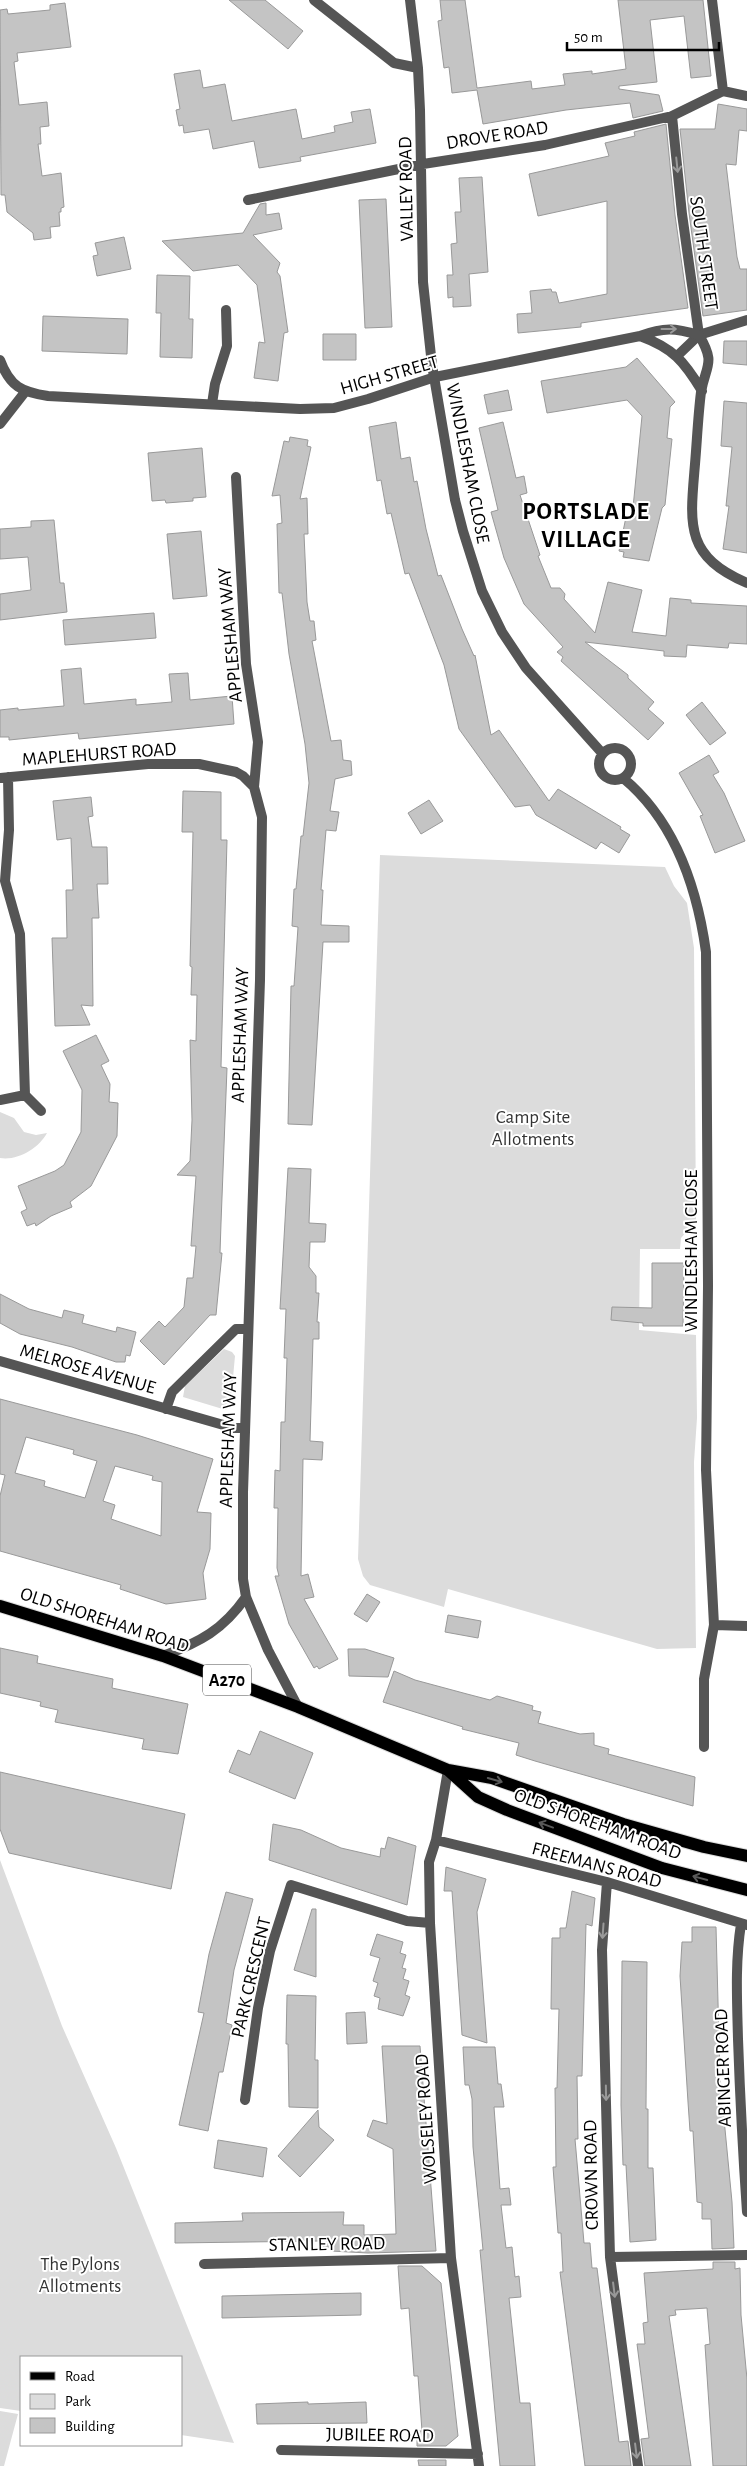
<svg xmlns="http://www.w3.org/2000/svg" width="747" height="2466" viewBox="0 0 747 2466" font-family="'Alegreya Sans',sans-serif">
  <style>
    .green { fill: #dcdcdc }
    .building { fill: #c4c4c4; stroke: #999; fill-rule: evenodd }
    .lines { fill: none; stroke-linecap: round; stroke-linejoin: round }
    .primary-casing { stroke: #dbdbdb; stroke-width: 14 }
    .minor { stroke: #555; stroke-width: 10 }
    .tertiary { stroke: #555; stroke-width: 10 }
    .primary { stroke: #000; stroke-width: 12 }
    .oneway { stroke: #999 }
    .oneway2 { stroke: #595959 }
    .labels { text-anchor: middle; stroke-width: 4; stroke-linejoin: round; paint-order: stroke }
    .shield { fill: #fff; stroke: #4c4c4c; stroke-width: 1 }
    .shield-label { font-size: 18px; font-weight: bold; fill: #000 }
    .street-label { font-size: 19px; fill: #000; stroke: #fff }
    .park-label { font-size: 19px; fill: #333; stroke: #fff }
    .district-label { font-size: 24px; font-weight: bold; letter-spacing: 1px; fill: #000; stroke: #fff }
  </style>
  <rect width="100%" height="100%" fill="#fff"/>
  <path class="green" d="M380,855L665,867L674,886L687,903L694,948L696,1221L681,1238L680,1249H640L639,1330L696,1335L697,1418L694,1462L696,1648L657,1649L448,1589L444,1607L370,1585L363,1576L358,1559Z
    M0,1112L14,1118L24,1132L36,1135L47,1133C39,1148 18,1161 0,1158Z
    M224,1349L232,1352L235,1356L231,1399L226,1410L183,1397L185,1386Z
    M0,1860L62,2026L116,2148L234,2443L181,2435V2357H21V2411L0,2408Z
    M0,2411L18,2414L4,2466H0Z"/>
  <path class="building" d="M229,0H265L303,31L288,49Z
    M440,0H465L477,88L531,81L532,89L565,85L563,74L592,71V74L626,69L618,0H703L711,76L691,78L684,16L650,20L657,82L619,86V89L659,95L663,111L633,118L630,103L566,110L483,124L477,90L452,93L449,67L444,68L438,21L442,20Z
    M65,3L71,47L17,53L18,61L14,62L19,105L47,102L49,126L40,127L41,144H38L42,176L61,173L64,207L61,208V212H59L60,226L50,227L51,238L34,240L33,233L7,212L5,195H1L0,10L7,9L8,14L50,10V5Z
    M200,70L203,88L225,84L232,121L296,109L302,139L335,132L334,126L353,122L351,112L370,109L376,143L300,157L301,161L259,168L254,141L213,149L209,129L184,133L183,125L179,126L176,110L180,109L174,74Z
    M718,104L747,109V131L739,130L736,165L726,164L737,257L740,269H747V310L703,316L689,213L680,129H715Z
    M666,124L675,215L688,308L581,323V327L518,333L517,314L532,313L530,291L551,289L552,292H556L559,303L607,294V201L538,216L529,174L609,156L605,143L635,136L634,132Z
    M482,177L488,272L469,274L471,306L453,307V297L448,298L447,275H453L451,244L457,243L455,212H461L459,178Z
    M386,199L392,327L365,328L359,200Z
    M266,203V215L279,213L282,229L253,235L280,263L277,272L280,276L288,332L284,333L278,381L254,378L259,342L265,343L257,285L238,265L193,271L162,241L243,233L260,204Z
    M124,237L131,269L97,276L93,256L98,255L95,243Z
    M157,275L190,276L189,319H193L192,358L160,357L161,313H156Z
    M43,316L128,319L127,354L42,351Z
    M323,334H356V360H323Z
    M724,341H747V365L723,363Z
    M637,358L675,402L670,407L667,438L672,439L665,505L662,508L649,561L623,557L624,552L619,551L626,517L632,518L642,416L627,400L547,413L541,381L626,367Z
    M508,390L512,410L488,414L484,395Z
    M724,401L747,403V553L723,549L729,506H726L732,447L721,446Z
    M396,422L401,459L410,457L414,482L417,481L426,529L438,576L441,575L462,629L474,656L475,655L491,735L499,730L549,801L558,789L621,827L620,829L630,835L619,853L601,842L596,849L536,815L530,805L515,807L459,729L444,665L409,573L405,574L391,513L387,514L381,480L377,481L369,427Z
    M503,422L516,478L524,476L527,493L520,495L540,555L538,556L551,588H560L565,594L564,599L595,633L608,582L642,590L632,632L666,636L670,598L691,600V603L747,606V644L729,643L728,648L687,645L686,657L664,656V651L585,642L628,675V678L654,702L648,709L664,723L648,740L561,661L563,657L557,652L563,647L524,604L504,558L491,512L498,510L479,428Z
    M290,437L308,440L307,446L311,447L300,499L307,498L308,534H304L307,602L310,621H314L316,640L312,641L331,741L341,740L343,760L351,761L352,775L335,779L330,811L339,812L336,831L326,830L321,890H323L321,925L349,926V942H323L312,1125L288,1124L291,986H294L298,927L292,926L294,889H296L301,836H303L309,783L305,744L289,654L282,593H279L277,524L282,523L280,495L272,496L284,441L289,442Z
    M202,448L206,497L193,498V501L166,503L165,500L152,501L148,453Z
    M54,520L60,583H64L67,612L0,620V594L31,590L28,557L0,559V529L31,527V521Z
    M201,531L207,596L173,599L167,534Z
    M154,613L156,638L65,645L63,620Z
    M81,668L84,704L136,699V705L172,702L169,674L188,673L190,700L232,696L234,724L79,739L78,733L9,740V737H0V710L18,708V710L64,706L61,670Z
    M702,702L726,733L710,745L686,715Z
    M709,755L719,772L713,775L724,793L745,841L715,853L700,816L703,815L679,773Z
    M183,791L221,792V840H227L221,1067L227,1068L221,1223L220,1253H222L216,1315H210L164,1365L140,1341L159,1321L165,1327L184,1307L187,1278H193L196,1246H191L196,1176L177,1175L190,1161L192,1120L190,1040L196,1041L197,995H191L192,967L190,966L193,832H182Z
    M91,797L93,816L88,817L92,847H107L108,884H97L99,918H92L93,1006L81,1005L90,1025L55,1026L52,938H67L66,890H73L71,838L57,840L53,801Z
    M429,800L443,821L421,834L408,813Z
    M96,1035L109,1061L101,1065L110,1084L109,1102L118,1103L117,1136L91,1186L70,1202L72,1207L51,1216L36,1226L35,1223L27,1226L21,1212L27,1209L18,1186L55,1171L64,1165L81,1132L82,1090L63,1051Z
    M288,1168L311,1169L309,1223L326,1224L325,1242H310L309,1267L316,1276V1293H319L317,1322H319V1339H313L310,1441L323,1442L322,1460L303,1459L302,1520L301,1576L308,1574L314,1597L304,1599L338,1659L319,1669L317,1666L314,1668L289,1624L275,1576H279L277,1568L278,1508H274L275,1470L280,1471L281,1422H285L287,1358H284L286,1309H280Z
    M652,1263H684L683,1326H643V1323L611,1320L612,1307L652,1308Z
    M0,1294L29,1309L62,1318L64,1310L84,1315L82,1323L116,1332L117,1327L136,1332L130,1356L126,1355L125,1362H116L72,1347L20,1334L0,1323Z
    M0,1399L137,1435L213,1459L197,1512L211,1513L210,1549L203,1573L206,1599L166,1604L120,1589L121,1585L0,1551V1496L5,1475L0,1474ZM26,1437L74,1450L73,1454L97,1461L85,1498L44,1486L45,1481L15,1473ZM115,1466L153,1476L152,1480L162,1482L161,1536L111,1519L115,1505L103,1501Z
    M367,1594L380,1602L367,1622L354,1614Z
    M448,1615L481,1621L478,1638L445,1632Z
    M0,1648L38,1656L37,1663L113,1679L112,1688L188,1704L178,1754L142,1749L144,1739L55,1722L58,1710L40,1706L41,1702L0,1693Z
    M348,1649H365L394,1658L388,1677L349,1676Z
    M394,1671L415,1680L467,1694L490,1700L497,1696L533,1706L532,1710L541,1712L538,1723L580,1734L594,1733V1745L609,1749L608,1754L695,1777L693,1806L535,1761L516,1755L519,1743L462,1729L463,1727L383,1702Z
    M260,1731L313,1753L295,1799L229,1772L238,1750L250,1755Z
    M0,1772L185,1814L171,1889L9,1853L0,1829Z
    M273,1824L301,1830L341,1848L380,1857L381,1848L385,1849L388,1837L416,1846L407,1905L269,1860Z
    M446,1867L486,1879L477,1912L487,2043L462,2035L452,1891H444Z
    M572,1891L595,1898L592,1926L586,1924L582,2076H577L578,2139H575L584,2243H590L592,2268H597L619,2442L628,2441L631,2466H585L560,2272H563L561,2233H558L553,2167H556L555,2088H557L559,2009H551L552,1938H560V1928H566Z
    M226,1892L253,1899L234,1970L226,2023L232,2025L223,2072H219L208,2131L179,2125L204,2013L198,2012L209,1954Z
    M312,1909H316V1977L294,1970Z
    M692,1927H716L720,2077L732,2202L734,2248L712,2249L711,2219H702V2203L697,2202L693,2131H690L688,2102L680,1976L682,1942H692Z
    M377,1934L403,1942L400,1953L406,1955L402,1968L406,1969L403,1979L409,1981L405,1995L410,1997L403,2016L378,2009L380,1998L374,1996L378,1983L373,1981L380,1958L370,1955Z
    M622,1961L647,1962L646,2109H648V2168H653L656,2240L630,2242L626,2165H623L621,2105Z
    M287,1995L316,1996L315,2060H318V2108L289,2107L288,2044H286Z
    M365,2012L367,2043L347,2044L346,2013Z
    M382,2046H420L436,2251L368,2253L331,2251V2247H320V2241L175,2243V2223L243,2221L242,2213L344,2212L343,2225H364V2235L396,2234L393,2149L367,2136L373,2120L387,2124Z
    M463,2047H495L498,2084H501L504,2107H494L500,2189L509,2188L511,2205H501L506,2248L512,2247L515,2277L519,2276L521,2297L509,2298L520,2403H530L535,2466H500L480,2250H483L473,2147L472,2099L469,2085H465Z
    M318,2110L319,2127L334,2140L300,2177L278,2156Z
    M218,2140L267,2148L263,2177L214,2168Z
    M713,2262H735V2269L740,2268L741,2315L747,2379V2466H713L705,2345L710,2344L707,2308L675,2310L676,2315L669,2316L691,2466H645L641,2439L649,2438L637,2344H645L643,2323L648,2322L644,2273L713,2269Z
    M398,2266H422L441,2283L458,2436L446,2446H417V2431H422L418,2376H414L409,2308L401,2309Z
    M361,2293V2315L222,2318V2296Z
    M308,2402V2404L366,2402L367,2423L257,2424L256,2404Z
    M418,2460H446V2466H419Z"/>
  <g class="lines">
    <defs>
      <path id="primary" d="M0,1606L163,1656L298,1707L448,1770L492,1778L623,1824L704,1847L747,1856
        M448,1770L478,1797L507,1810L662,1868L747,1890"/>
    </defs>
    <use href="#primary" class="primary-casing"/>
    <path class="minor" d="M314,0L394,63L418,68
      M410,0L418,68L420,110L423,282L432,365L455,500L463,531L482,591L502,632L526,668L602,753
      M712,0L723,91
      M672,116L682,214L699,335
      M248,200L423,164L545,145L672,116L723,91L747,96
      M677,356L699,335L747,320
      M212,404L215,384L227,346L226,310
      M236,477L246,664L258,742L254,787L262,817L260,980L243,1492V1579L246,1597L268,1650L298,1707
      M599 764a16 16 0 1 1 32 0a16 16 0 1 1-32 0Z
      M0,778L148,764H199L236,772L243,776L254,787
      M623,778C675,821 697,887 706,952L708,1286L706,1470L714,1625L704,1679V1747
      M25,1095L41,1111
      M0,1100L25,1095L20,934L5,881L9,830L8,777
      M0,1361L234,1428H245
      M166,1409L172,1392L236,1329H248
      M714,1625L747,1626
      M163,1656C200,1642 223,1630 246,1597
      M448,1770L436,1840L429,1862L430,1923L451,2258L479,2466
      M436,1840L607,1882L747,1925
      M607,1882L602,1950L610,2257L638,2466
      M741,1924C735,1962 737,2000 738,2039C740,2097 743,2154 747,2212
      M245,2100L258,2008L270,1951L291,1885L407,1921L430,1923
      M610,2257L747,2255
      M204,2264L451,2258
      M281,2450L478,2454"/>
    <path class="tertiary" d="M640,336C673,348 684,361 702,391
      M0,360C10,387 22,392 48,396L300,409L334,408L368,399L435,377L640,336C664,327 675,328 699,335C716,364 706,364 701,392C698,416 697,441 695,464C690,524 684,556 747,583
      M0,424L25,392"/>
    <use href="#primary" class="primary"/>
  </g>
  <defs><path id="oneway-shaft" d="M-6 0H5M1.5-3L5.5 0L1.5 3" fill="none" stroke-width="1.6" stroke-linecap="round" stroke-linejoin="round" transform="scale(1.25)"/></defs>
  <g class="oneway">
    <use href="#oneway-shaft" transform="translate(677 165) rotate(84)"/>
    <use href="#oneway-shaft" transform="translate(669 329)"/>
    <use href="#oneway-shaft" transform="translate(603 1931) rotate(94)"/>
    <use href="#oneway-shaft" transform="translate(606 2093) rotate(89)"/>
    <use href="#oneway-shaft" transform="translate(614 2290) rotate(83)"/>
    <use href="#oneway-shaft" transform="translate(636 2451) rotate(83)"/>
  </g>
  <g class="oneway2">
    <use href="#oneway-shaft" transform="translate(495 1780) rotate(16)"/>
    <use href="#oneway-shaft" transform="translate(546 1825) rotate(-160)"/>
    <use href="#oneway-shaft" transform="translate(700 1878) rotate(-165)"/>
  </g>
  <g class="labels">
    <rect class="shield" x="203" y="1664.5" width="48" height="31" rx="4"/>
    <g class="shield-label">
      <text x="227" y="1686">A270</text>
    </g>
    <g class="street-label">
      <text transform="translate(497 134) rotate(-9)" y="7">DROVE ROAD</text>
      <text transform="translate(405 189) rotate(-91)" y="7">VALLEY ROAD</text>
      <text transform="translate(705 253) rotate(82)" y="7">SOUTH STREET</text>
      <text transform="translate(389 374) rotate(-16)" y="7">HIGH STREET</text>
      <text transform="translate(469 463) rotate(79)" y="7">WINDLESHAM CLOSE</text>
      <text transform="translate(229 635) rotate(-95)" y="7">APPLESHAM WAY</text>
      <text transform="translate(99 753) rotate(-4)" y="7">MAPLEHURST ROAD</text>
      <text transform="translate(239 1035) rotate(-88)" y="7">APPLESHAM WAY</text>
      <text transform="translate(690 1251) rotate(-90)" y="7">WINDLESHAM CLOSE</text>
      <text transform="translate(88 1368) rotate(16)" y="7">MELROSE AVENUE</text>
      <text transform="translate(227 1440) rotate(-88)" y="7">APPLESHAM WAY</text>
      <text transform="translate(105 1619) rotate(18)" y="7">OLD SHOREHAM ROAD</text>
      <text transform="translate(598 1823) rotate(20)" y="7">OLD SHOREHAM ROAD</text>
      <text transform="translate(597 1864) rotate(15)" y="7">FREEMANS ROAD</text>
      <text transform="translate(250 1977) rotate(-77)" y="7">PARK CRESCENT</text>
      <text transform="translate(722 2068) rotate(-92)" y="7">ABINGER ROAD</text>
      <text transform="translate(425 2119) rotate(-94)" y="7">WOLSELEY ROAD</text>
      <text transform="translate(590 2175) rotate(-91)" y="7">CROWN ROAD</text>
      <text transform="translate(327 2243) rotate(-1)" y="7">STANLEY ROAD</text>
      <text transform="translate(380 2434) rotate(1)" y="7">JUBILEE ROAD</text>
    </g>
    <g class="park-label">
      <text x="533" y="1123">Camp Site<tspan x="533" dy="22">Allotments</tspan></text>
      <text x="80" y="2270">The Pylons<tspan x="80" dy="22">Allotments</tspan></text>
    </g>
    <g class="district-label">
      <text x="586" y="519">PORTSLADE<tspan x="586" dy="28">VILLAGE</tspan></text>
    </g>
  </g>
  <rect x="20" y="2356" width="162" height="90" fill="#ffffff" stroke="#999999"/>
  <rect x="30" y="2372" width="25" height="8" fill="#000000" stroke="#999999"/>
  <text x="65" y="2381" font-size="15" fill="#000000">Road</text>
  <rect x="30" y="2394" width="25" height="15" fill="#dcdcdc" stroke="#999999"/>
  <text x="65" y="2406" font-size="15" fill="#000000">Park</text>
  <rect x="30" y="2418" width="25" height="15" fill="#c4c4c4" stroke="#999999"/>
  <text x="65" y="2431" font-size="15" fill="#000000">Building</text>
  <path d="M567 42v8h152v-8" fill="none" stroke="#000000" stroke-width="2.5"/>
  <text x="574" y="42" font-size="15" fill="#000000" stroke="#ffffff" stroke-width="4" paint-order="stroke">50 m</text>
</svg>
